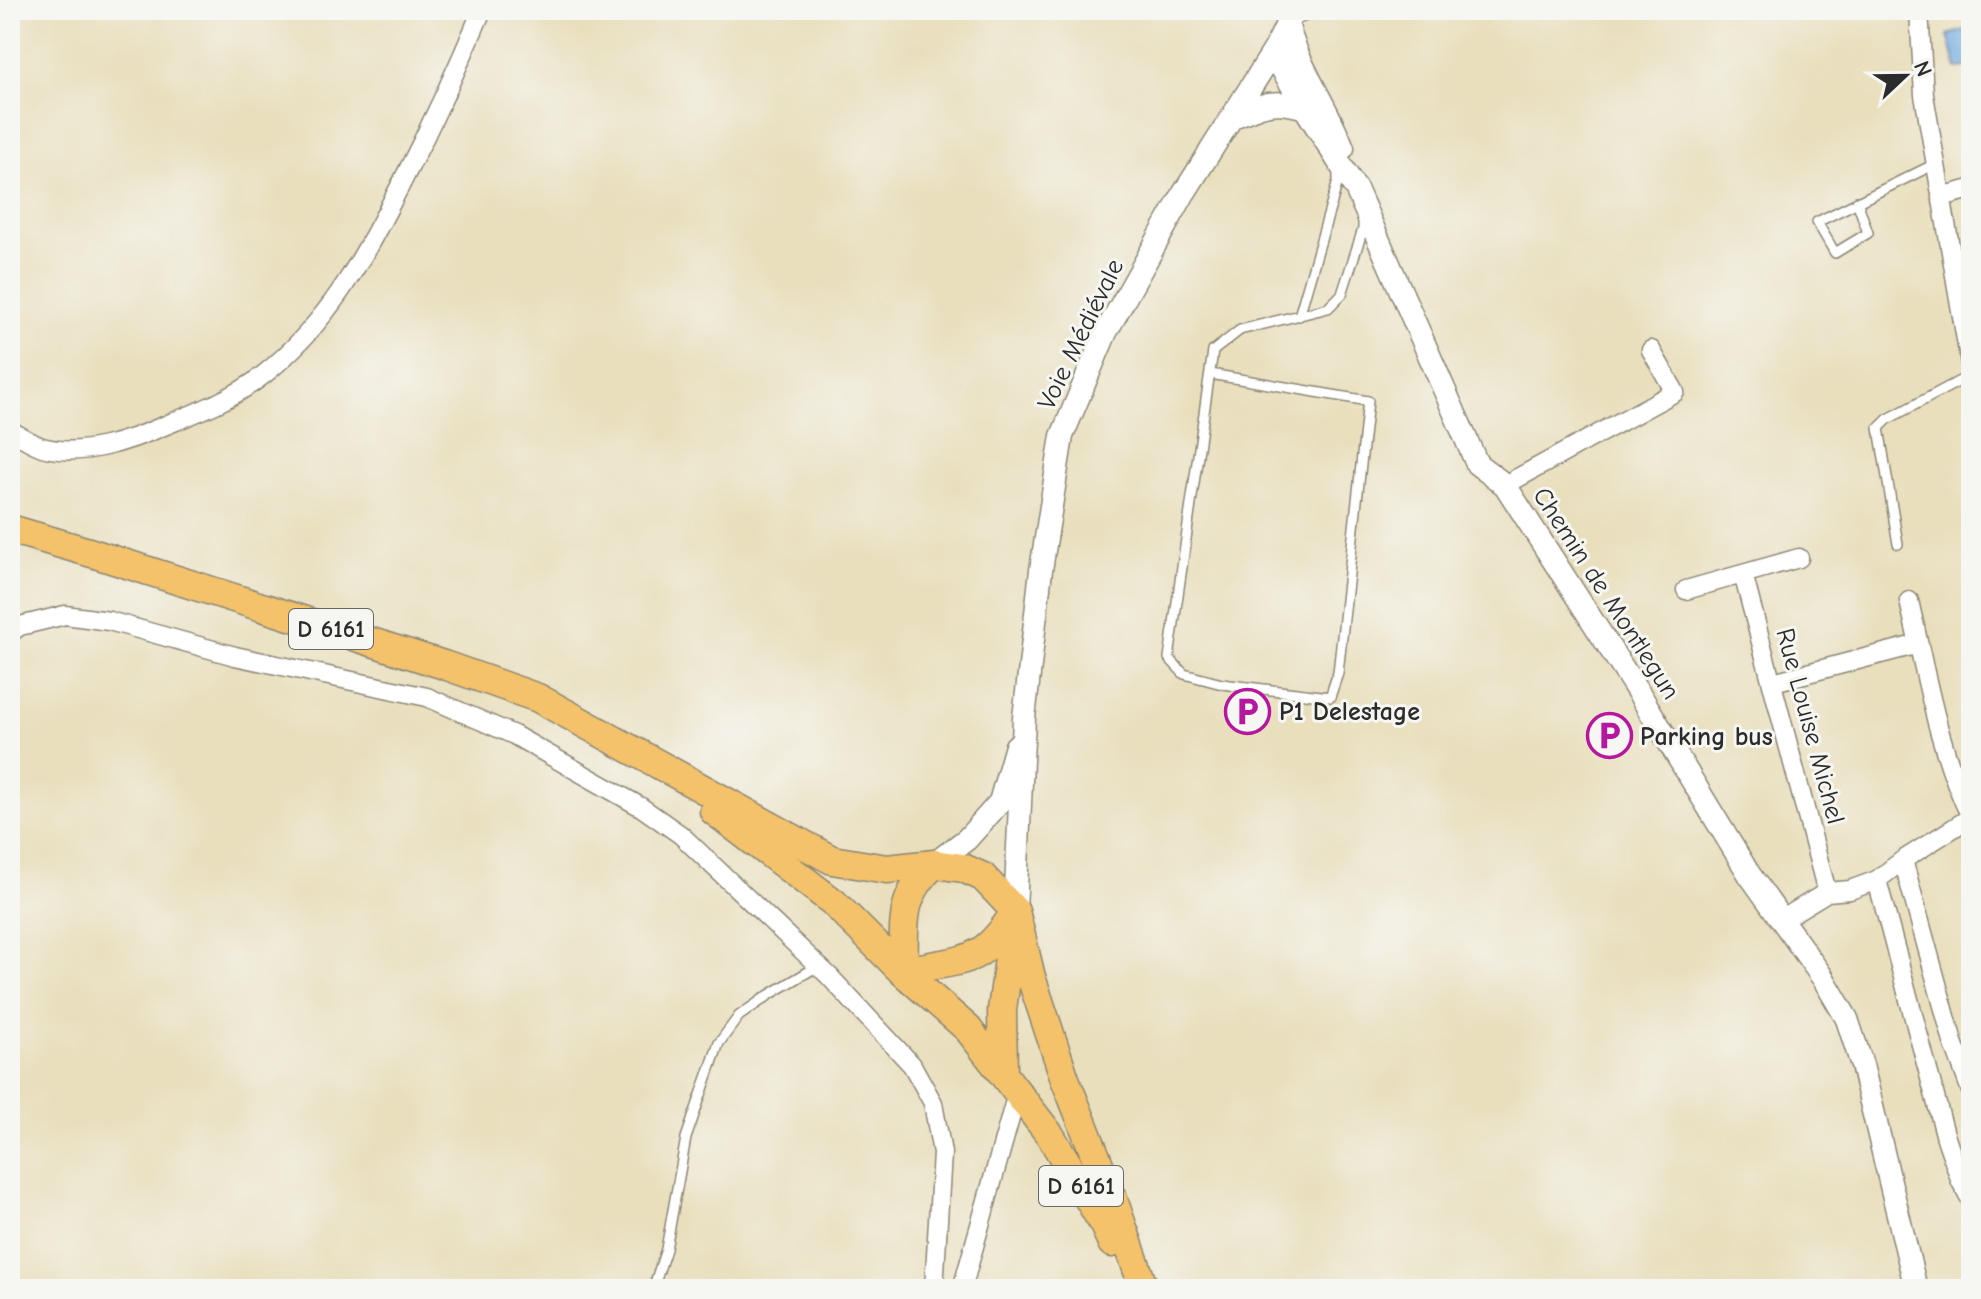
<svg xmlns="http://www.w3.org/2000/svg" width="1981" height="1299" viewBox="0 0 1981 1299" font-family="'Comic Neue',sans-serif">
  <style>
    .water { fill: #72aae1; stroke: #4e6a86; stroke-width: 2 }
    .lines { fill: none; stroke-linecap: round; stroke-linejoin: round }
    .service-casing { stroke: #8a8574; stroke-width: 12 }
    .minor-casing { stroke: #8a8574; stroke-width: 21 }
    .tertiary-casing { stroke: #8a8574; stroke-width: 25 }
    .primary-casing { stroke: #8a8574; stroke-width: 31 }
    .service { stroke: #fff; stroke-width: 9 }
    .minor { stroke: #fff; stroke-width: 18 }
    .tertiary { stroke: #fff; stroke-width: 22 }
    .primary { stroke: #f4c26a; stroke-width: 28 }
    .labels { text-anchor: middle; stroke-width: 6; stroke-linejoin: round; paint-order: stroke }
    .shield { fill: #f6f6f2; stroke: #686867; stroke-width: 2 }
    .shield-label { font-size: 24px; font-weight: bold; fill: #2b2b2b }
    .street-label { font-size: 26px; fill: #2b2b2b; stroke: #f6f6f2 }
    .poi-label { font-size: 26px; font-weight: bold; fill: #2b2b2b; stroke: #f6f6f2; text-anchor: start }
  </style>
  <rect width="100%" height="100%" fill="#f6f6f2"/>
  <filter id="ink" filterUnits="userSpaceOnUse"><feTurbulence type="fractalNoise" baseFrequency=".0125" numOctaves="2"/><feDisplacementMap in="SourceGraphic" scale="16" xChannelSelector="R" yChannelSelector="G"/><feConvolveMatrix kernelMatrix="1 2 1 2 8 2 1 2 1" color-interpolation-filters="sRGB"/></filter>
  <filter id="wash" filterUnits="userSpaceOnUse"><feTurbulence type="fractalNoise" baseFrequency=".006" numOctaves="4" result="noise"/><feDisplacementMap in="SourceGraphic" scale="32" xChannelSelector="R" yChannelSelector="G"/><feGaussianBlur stdDeviation="1.8" result="paint"/><feColorMatrix in="noise" values="0 0 0 0 0 0 0 0 0 0 0 0 0 0 0 0 0 1.4 0 .05"/><feComposite in="paint" operator="in"/></filter>
  <g filter="url(#wash)">
    <rect width="100%" height="100%" fill="#e9dfbd"/>
    <path class="water" d="M1965,30L1971,65L1957,69L1948,35Z"/>
  </g>
  <g filter="url(#ink)">
    <g class="lines">
      <defs>
        <path id="service" d="M1288,23L1321,10
          M1857,201L1868,233L1835,253L1817,222L1935,164
          M1299,316L1338,181V171
          M1210,374L1368,401L1338,673L1330,697L1222,684L1184,674L1169,658C1184,555 1198,453 1213,351L1240,330L1328,308L1342,294L1363,229V221
          M1898,544L1879,428L1888,419L1971,375
          M653,1289L666,1249L686,1138L719,1043L739,1016L769,995L818,966"/>
        <path id="minor" d="M1919,10L1924,95L1971,369
          M1941,197L1971,189
          M10,430C20,436 31,443 42,447C82,458 129,441 166,425C198,412 234,398 262,376C329,323 362,260 400,186C430,128 457,70 482,10
          M1505,485L1675,392L1651,350
          M1743,574L1827,892
          M1686,590L1799,558
          M1909,601C1926,673 1938,750 1971,817
          M10,633L20,626L65,615L109,621L235,656L427,697L514,735L641,807L681,835L829,976L912,1065L933,1103L942,1153L934,1289
          M1773,682L1919,644
          M1903,860L1953,1042L1971,1091
          M1877,880L1946,1138L1961,1182L1971,1200
          M1781,920L1827,892L1850,890L1877,880L1903,860L1971,817
          M962,1289L1018,1090"/>
        <path id="tertiary" d="M1285,15C1295,63 1326,103 1343,148
          M1275,49L1281,67L1305,108
          M1231,118C1261,105 1272,98 1305,108L1357,191L1477,464L1505,485L1642,698L1749,874L1823,978L1847,1019L1862,1065L1916,1289
          M934,864L967,839L1000,802L1016,746
          M1015,911L1024,718L1041,570L1062,436L1106,332L1184,193L1275,49L1287,24"/>
        <path id="primary" d="M10,529L92,553L444,665L538,698L832,860L887,869L934,864L963,868L983,877L1015,911L1031,977L1065,1079L1114,1202L1144,1289
          M714,811L833,902L903,972L968,1029L1050,1135L1103,1223L1112,1243
          M903,972C959,957 978,970 1013,915
          M903,972C906,924 896,901 934,864
          M1003,1073L1002,1010L1013,928"/>
      </defs>
      <use href="#service" class="service-casing"/>
      <use href="#minor" class="minor-casing"/>
      <use href="#tertiary" class="tertiary-casing"/>
      <use href="#primary" class="primary-casing"/>
      <use href="#service" class="service"/>
      <use href="#minor" class="minor"/>
      <use href="#tertiary" class="tertiary"/>
      <use href="#primary" class="primary"/>
    </g>
  </g>
  <defs>
    <symbol id="parking-ring" viewBox="-11 -11 22 22"><circle r="9.5" fill="#f6f6f2" stroke="#b5179e" stroke-width="1.5"/><path d="M-3.5-5.5H1a3.5 3.5 0 0 1 0 7H-1V5.5H-3.5ZM-1-3.4V-.6H.8a1.4 1.4 0 0 0 0-2.8Z" fill="#b5179e"/></symbol>
  </defs>
  <g fill-rule="evenodd">
    <use href="#parking-ring" x="1222" y="686" width="51" height="51"/>
    <use href="#parking-ring" x="1584" y="710" width="51" height="51"/>
  </g>
  <g class="labels">
    <g class="shield">
      <rect x="289" y="609" width="84" height="40" rx="6"/>
      <rect x="1039" y="1166" width="84" height="40" rx="6"/>
    </g>
    <g class="shield-label">
      <text x="331" y="637">D 6161</text>
      <text x="1081" y="1194">D 6161</text>
    </g>
    <g class="street-label">
      <text transform="translate(1080 334) rotate(-64)" y="9">Voie Médiévale</text>
      <text transform="translate(1607 593) rotate(57)" y="9">Chemin de Montlegun</text>
      <text transform="translate(1811 726) rotate(75)" y="9">Rue Louise Michel</text>
    </g>
    <g class="poi-label">
      <text x="1279" y="720">P1 Delestage</text>
      <text x="1640" y="745">Parking bus</text>
    </g>
  </g>
  <rect width="1981" height="1299" fill="none" stroke="#f6f6f2" stroke-width="40"/>
  <g transform="translate(1905 76) rotate(68)" stroke="#f6f6f2" stroke-width="6" paint-order="stroke">
  <path d="M0-6L14 30L0 20L-14 30Z" fill="#2b2b2b"/>
  <text y="-12" font-size="22" font-weight="bold" text-anchor="middle" fill="#2b2b2b">N</text>
  </g>
</svg>
